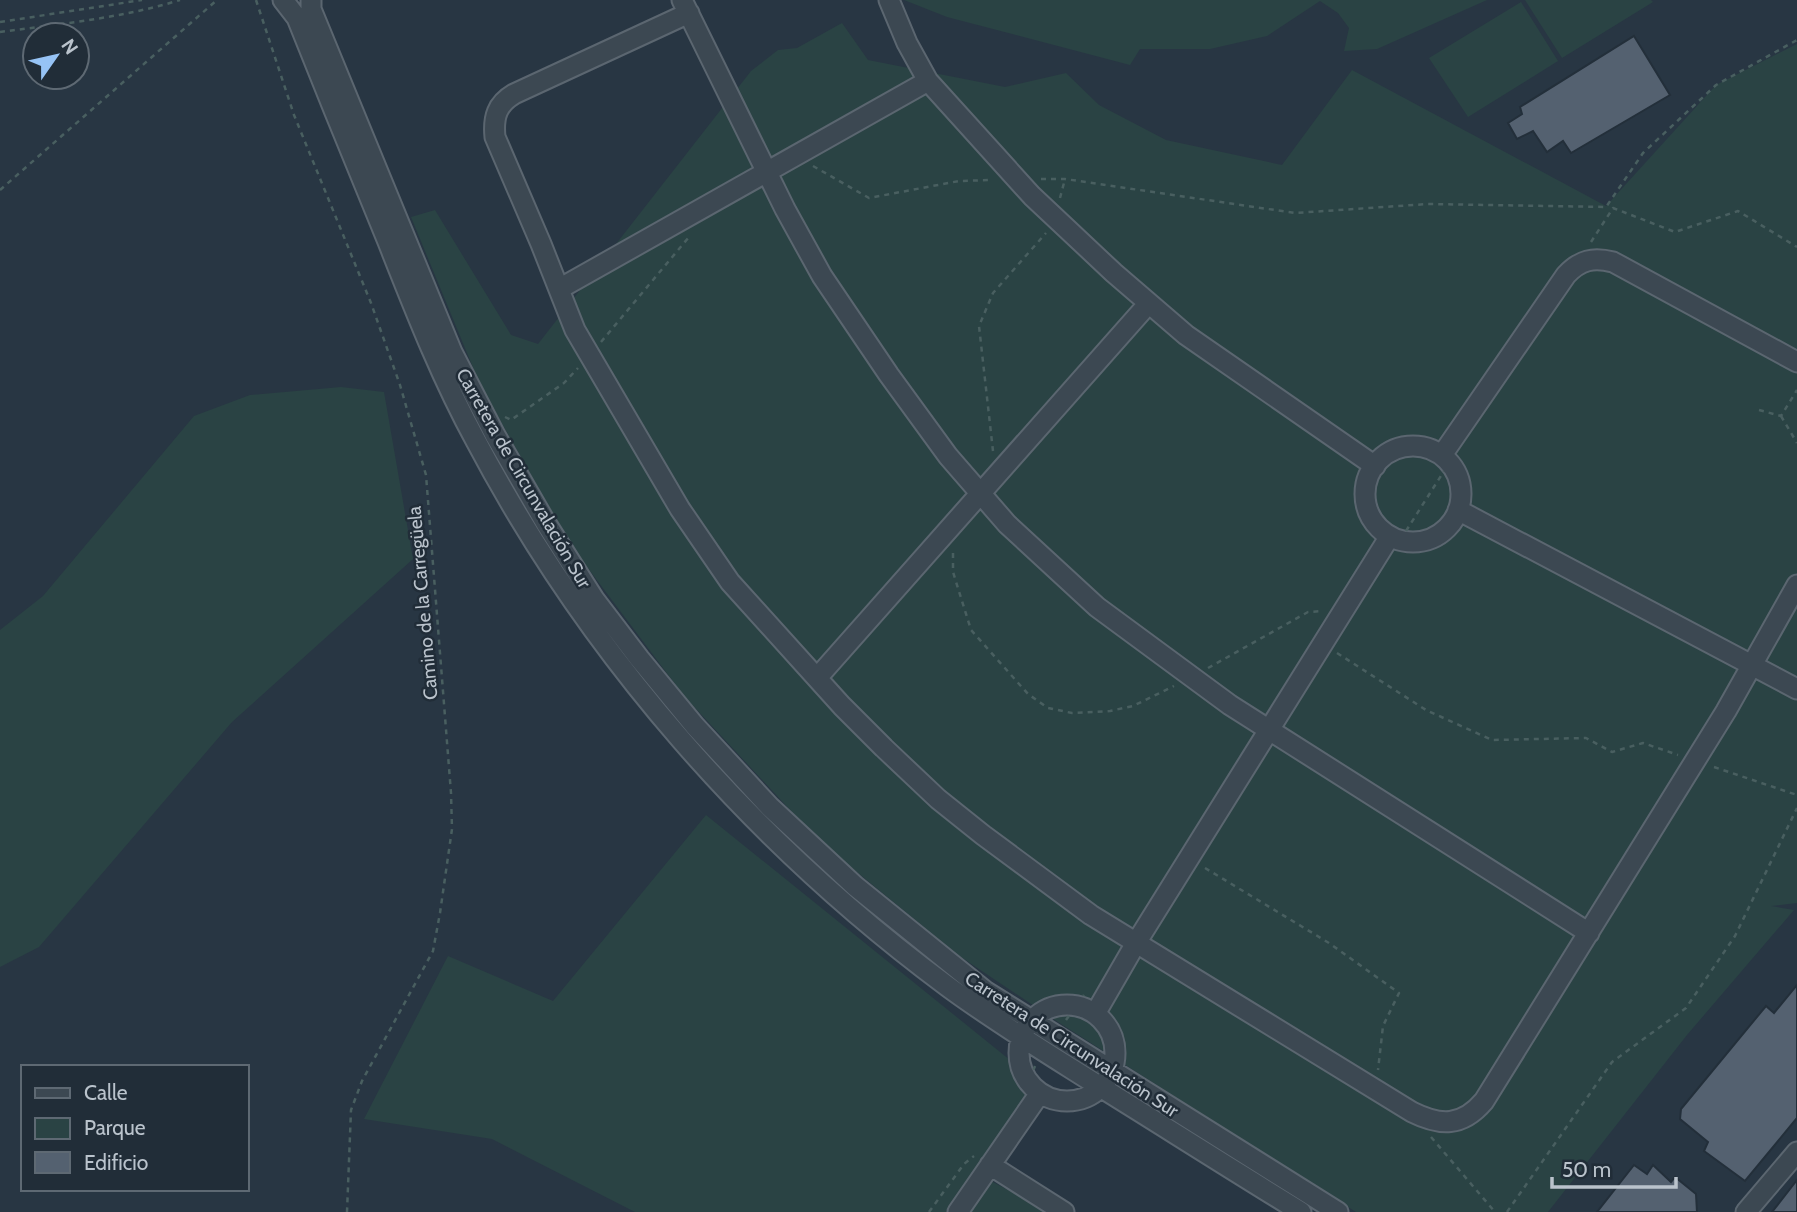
<svg xmlns="http://www.w3.org/2000/svg" width="1797" height="1212" viewBox="0 0 1797 1212" font-family="Cabin,sans-serif">
  <style>
    .green { fill: #2a4344 }
    .building { fill: #546170; stroke: #232f3a; stroke-width: 2 }
    .lines { fill: none; stroke-linecap: round; stroke-linejoin: round }
    .minor-casing { stroke: #5b6670; stroke-width: 23 }
    .path { stroke: #495f60; stroke-width: 2.5; stroke-dasharray: 5 5; stroke-linecap: butt }
    .minor { stroke: #3c4852; stroke-width: 19 }
    .labels { text-anchor: middle; stroke-width: 5; stroke-linejoin: round; paint-order: stroke }
    .street-label { font-size: 19px; fill: #bac3cc; stroke: #212d38 }
  </style>
  <rect width="100%" height="100%" fill="#283643"/>
  <path class="green" d="M904,0H1487L1377,49L1344,51L1349,28L1338,13L1320,1L1267,36L1210,49H1140L1130,65L947,17Z
    M1525,0H1651L1653,2L1562,58Z
    M1521,2L1558,61L1468,117L1429,58Z
    M842,23L868,60L1005,87L1066,73L1099,105L1166,140L1282,165L1352,70L1606,206L1716,85L1797,44V903L1771,906L1794,910L1687,1035L1548,1212H1356L1058,1022L958,955L819,841L684,696L572,547L481,387L411,217L435,210L511,335L538,344L751,71L778,50L797,48Z
    M341,387L384,392L413,559L232,722L39,947L0,967V630L43,596L194,416L250,395Z
    M706,815L1020,1068L1051,1088L983,1177L1051,1212H635L492,1139L364,1119L448,956L553,1001Z"/>
  <path class="building" d="M1634,36L1670,95L1571,153L1563,141L1547,152L1533,131L1517,139L1508,123L1522,114L1520,107Z
    M1797,985V1118L1745,1181L1704,1151L1708,1142L1680,1119L1681,1109L1766,1006L1774,1013Z
    M1634,1165L1647,1174L1653,1165L1671,1182L1675,1177L1696,1194L1697,1212H1597Z
    M1797,1180V1212H1772Z"/>
  <g class="lines">
    <defs>
      <path id="minor" d="M283,0L297,18C327,93 357,167 388,242C415,310 441,377 476,441C589,655 753,842 947,986C997,1023 1050,1055 1102,1088C1168,1129 1234,1171 1301,1212
        M311,0V9L452,352L495,435L547,525L594,599L639,658L695,726L770,807L855,886L985,991L1338,1212
        M682,0L785,209L822,276L889,375L948,456L1007,524L1097,607L1230,705L1589,933
        M889,0L907,43L928,81L1032,196L1114,273L1186,335L1375,466
        M689,13L514,94C497,104 493,117 495,137L541,244L575,330L680,509L730,582L842,706L884,748L938,799L983,835L1091,915L1412,1112C1440,1126 1462,1127 1484,1101L1726,711L1797,585
        M559,289L928,81
        M1365 494a48 48 0 1 1 96 0a48 48 0 1 1-96 0Z
        M1442,455L1566,275C1580,260 1593,257 1613,262L1797,362
        M1458,510L1797,689
        M817,678L1149,303
        M1019 1053a48 48 0 1 1 96 0a48 48 0 1 1-96 0Z
        M1095,1014L1136,943L1390,536
        M990,1165L1064,1212
        M958,1212L1040,1093
        M1746,1212L1797,1152"/>
    </defs>
    <use href="#minor" class="minor-casing"/>
    <path class="path" d="M256,0L294,115L371,303L400,385L426,475L451,793L452,829L440,913L433,951L362,1081L351,1110L347,1212
      M0,22L142,0
      M0,32C60,24 122,18 180,0
      M813,166L869,198L959,181L992,180
      M1041,179H1065L1295,213L1428,204L1606,207L1643,153L1716,85L1797,40
      M0,190L217,0
      M1060,198L1065,179
      M1591,242L1613,208L1675,232L1738,211L1797,247
      M601,342L689,237
      M1759,410L1781,416L1797,390
      M1781,416L1797,443
      M505,417L511,420L564,383L578,368
      M993,451L979,326L993,293L1046,233
      M1406,531L1444,471
      M953,553V572L971,630L1028,694L1048,708L1072,713L1110,711L1133,706L1174,686
      M1337,653L1426,710L1492,740L1586,738L1612,752L1643,743L1678,755
      M1208,668L1308,612L1323,611
      M1714,767L1797,795
      M1205,868L1329,943L1399,993L1383,1026L1378,1070
      M1066,1020L1084,995
      M1030,1079L1035,1066
      M1431,1137L1495,1212
      M929,1212L964,1164L974,1156
      M1507,1212L1612,1062L1686,1008L1735,936L1797,808"/>
    <use href="#minor" class="minor"/>
  </g>
  <g class="labels">
    <g class="street-label">
      <text transform="translate(524 478) rotate(60)" y="7">Carretera de Circunvalación Sur</text>
      <text transform="translate(422 603) rotate(-95)" y="7">Camino de la Carregüela</text>
      <text transform="translate(1072 1044) rotate(33)" y="7">Carretera de Circunvalación Sur</text>
    </g>
  </g>
  <rect x="21" y="1065" width="228" height="126" fill="#212d38" stroke="#5e6973" stroke-width="2"/>
  <rect x="35" y="1088" width="35" height="10" fill="#3c4852" stroke="#5e6973" stroke-width="2"/>
  <text x="84" y="1100" font-size="21" fill="#bac3cc">Calle</text>
  <rect x="35" y="1118" width="35" height="21" fill="#2a4344" stroke="#5e6973" stroke-width="2"/>
  <text x="84" y="1135" font-size="21" fill="#bac3cc">Parque</text>
  <rect x="35" y="1152" width="35" height="21" fill="#546170" stroke="#5e6973" stroke-width="2"/>
  <text x="84" y="1170" font-size="21" fill="#bac3cc">Edificio</text>
  <g transform="translate(56 56) rotate(56)"><circle r="33" fill="#212d38" stroke="#5e6973" stroke-width="2"/>
  <path d="M0-5L12 26L0 18L-12 26Z" fill="#96c3f5"/>
  <text y="-10" font-size="19" font-weight="bold" text-anchor="middle" fill="#bac3cc">N</text>
  </g>
  <path d="M1552 1177v10h124v-10" fill="none" stroke="#bac3cc" stroke-width="3.5"/>
  <text x="1562" y="1177" font-size="21" fill="#bac3cc" stroke="#212d38" stroke-width="5" paint-order="stroke">50 m</text>
</svg>
